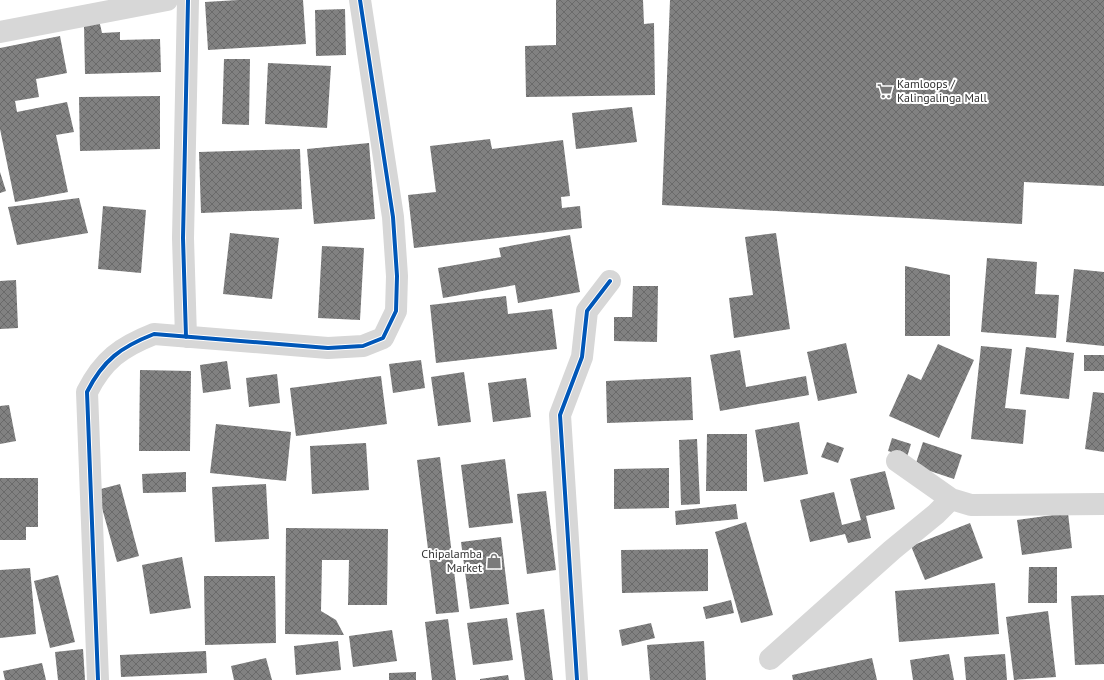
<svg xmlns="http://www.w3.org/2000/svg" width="1104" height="680" viewBox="0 0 1104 680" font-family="'PT Sans',sans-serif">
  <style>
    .building { fill: url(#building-cross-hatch) }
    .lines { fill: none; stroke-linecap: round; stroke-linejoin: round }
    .street { stroke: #d7d7d7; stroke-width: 22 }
    .cycleway-casing { stroke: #fff; stroke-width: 6 }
    .cycleway { stroke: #0057b8; stroke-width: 4 }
    .labels { text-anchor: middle; stroke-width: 4; stroke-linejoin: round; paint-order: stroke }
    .poi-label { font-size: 12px; fill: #333; stroke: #fff; text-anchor: start }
  </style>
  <defs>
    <pattern id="building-cross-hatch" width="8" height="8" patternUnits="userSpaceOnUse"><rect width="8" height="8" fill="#818181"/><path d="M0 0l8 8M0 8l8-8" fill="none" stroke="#6a6a6a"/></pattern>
  </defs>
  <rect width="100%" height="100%" fill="#fff"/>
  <path class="building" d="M238,0H303L306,44L208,50L205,2Z
    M556,0H643L644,24L654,23L655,95L526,97L525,46L556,45Z
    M670,0H1104V186L1024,182L1022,224L662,205Z
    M345,9L346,55L316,56L315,10Z
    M99,20L102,33L120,32V40L160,39L161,72L85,74L84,24Z
    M60,36L67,73L36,79L39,97L15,101L17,112L67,102L74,132L56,135L68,192L15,202L0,129V48Z
    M224,59H250L249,125L222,124Z
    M268,63L331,66L327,128L265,124Z
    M160,96V149L80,151L79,97Z
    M632,107L637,142L576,149L572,113Z
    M490,139L492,149L563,140L570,196L561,197L562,208L580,206L582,228L414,248L408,195L436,192L430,146Z
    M369,143L375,219L314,224L307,149Z
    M300,149L302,209L201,213L199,152Z
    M0,172L6,191L0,193Z
    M79,198L88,233L17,245L8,207Z
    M103,206L146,210L141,273L98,269Z
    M230,233L279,238L272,299L223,294Z
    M776,233L790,329L734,338L729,298L753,295L745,237Z
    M570,235L580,292L518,303L515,285L443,298L438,268L501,257L499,248Z
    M322,246L364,248L360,320L318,318Z
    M987,258L1037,262L1035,294L1059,295L1056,338L981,332Z
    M905,266L950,275V336H905Z
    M1074,269L1104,272V346L1066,342Z
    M16,280L18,328L0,329V281Z
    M633,286H658L657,342L614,341V317H632Z
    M506,296L508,314L552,309L557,349L436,363L430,305Z
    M846,343L857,393L818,401L807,352Z
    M938,344L974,360L939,438L889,416L908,374L921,380Z
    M981,346L1012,349L1005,408L1026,410L1023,444L971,439Z
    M1026,347L1074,353L1069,399L1020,394Z
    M740,350L746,387L806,376L809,395L720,411L710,355Z
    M1084,355H1104V371H1084Z
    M421,360L425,388L393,393L389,364Z
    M227,361L231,389L203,393L200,365Z
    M140,370L191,371L190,451H139Z
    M464,372L471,422L438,426L431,377Z
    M277,374L280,403L249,407L246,378Z
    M381,376L387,424L296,436L290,388Z
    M691,377L693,420L607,423L606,381Z
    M526,378L531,417L493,422L488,383Z
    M1093,392L1104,393V452L1085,449Z
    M9,405L16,441L0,444V406Z
    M799,422L808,474L764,482L755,430Z
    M216,424L291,432L286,481L210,473Z
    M707,434H747V491H706Z
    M892,438L911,444L907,457L888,451Z
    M697,439L700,504L681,505L679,440Z
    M827,442L844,448L838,463L821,457Z
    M923,442L962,455L954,479L915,466Z
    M366,443L369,490L312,494L310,446Z
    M440,457L459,612L436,614L417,460Z
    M505,459L513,523L469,528L461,465Z
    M669,468V508L614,509V469Z
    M885,471L895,509L866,516L871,538L848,543L845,534L810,542L800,500L834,492L842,525L861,520L850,479Z
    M186,472V492L143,493L142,474Z
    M0,478H38V527H26V540H0Z
    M120,484L139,556L117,562L97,490Z
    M266,484L269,539L215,542L212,487Z
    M546,491L556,570L527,574L517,494Z
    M736,504L738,519L676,525L675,511Z
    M1068,513L1072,548L1022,555L1017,520Z
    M746,522L773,615L741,623L715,532Z
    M970,523L983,558L925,580L911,546Z
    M286,528L388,529L387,605H348L349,560H322L321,611L336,620L344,635L285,634Z
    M501,537L509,604L470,609L461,542Z
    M708,549V591L622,593L621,550Z
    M182,557L191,608L150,614L142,565Z
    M1029,567H1057V603H1028Z
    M30,568L36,634L0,638V570Z
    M58,575L75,642L50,648L34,581Z
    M204,576H275L276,643L205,645Z
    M995,583L999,634L899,642L895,591Z
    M1104,595V664L1075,665L1071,596Z
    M731,600L734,613L706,619L703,607Z
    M544,609L553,680H525L516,613Z
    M1048,611L1056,677L1014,680L1006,617Z
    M507,618L513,660L473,665L467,623Z
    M448,619L456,680H432L425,622Z
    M651,623L655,638L622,646L619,630Z
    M392,630L397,661L353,667L349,636Z
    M338,641L341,670L296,675L294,646Z
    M704,641L706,680H650L647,645Z
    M83,649L85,680H58L55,652Z
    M206,651L207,673L121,677L120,655Z
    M949,654L954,680H913L910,660Z
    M1005,654L1007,680H966L964,657Z
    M266,658L272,680H234L231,666Z
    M872,658L877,680H793L792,675Z
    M42,663L46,680H5L3,671Z
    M416,672V680H389V673Z
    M508,675L509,680H480V679Z"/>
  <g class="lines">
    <path class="street" d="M0,32L167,0
      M186,337L183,238L188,0
      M897,461L951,499L971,505L1104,504
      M770,659L892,550L936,514L951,499
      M98,680L87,392C103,360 121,347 154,334L328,348L363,346L383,338L396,311L397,276L393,217L360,0
      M577,680L560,415L582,357L587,311L610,281"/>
    <defs>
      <path id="cycleway" d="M186,337L183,238L188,0
        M98,680L87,392C103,360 121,347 154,334L328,348L363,346L383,338L396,311L397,276L393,217L360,0
        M577,680L560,415L582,357L587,311L610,281"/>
    </defs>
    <use href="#cycleway" class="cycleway-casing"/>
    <use href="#cycleway" class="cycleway"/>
  </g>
  <defs>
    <symbol id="supermarket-bare" viewBox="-9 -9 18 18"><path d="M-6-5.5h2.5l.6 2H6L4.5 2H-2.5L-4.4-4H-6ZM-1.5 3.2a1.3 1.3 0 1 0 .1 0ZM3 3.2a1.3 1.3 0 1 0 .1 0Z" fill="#7a7a7a" stroke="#fff" stroke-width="2.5" paint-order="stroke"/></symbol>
    <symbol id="shop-bare" viewBox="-9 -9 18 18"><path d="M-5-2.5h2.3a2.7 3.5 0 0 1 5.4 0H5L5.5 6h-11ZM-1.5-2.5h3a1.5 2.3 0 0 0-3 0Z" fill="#7a7a7a" stroke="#fff" stroke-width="2.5" paint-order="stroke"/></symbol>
  </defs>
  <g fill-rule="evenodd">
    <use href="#supermarket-bare" x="874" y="80" width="22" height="22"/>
    <use href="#shop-bare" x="483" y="550" width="22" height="22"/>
  </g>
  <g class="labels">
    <g class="poi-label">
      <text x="897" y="88">Kamloops /<tspan x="897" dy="14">Kalingalinga Mall</tspan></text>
      <text x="482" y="558" text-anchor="end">Chipalamba<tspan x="482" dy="14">Market</tspan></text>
    </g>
  </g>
</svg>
